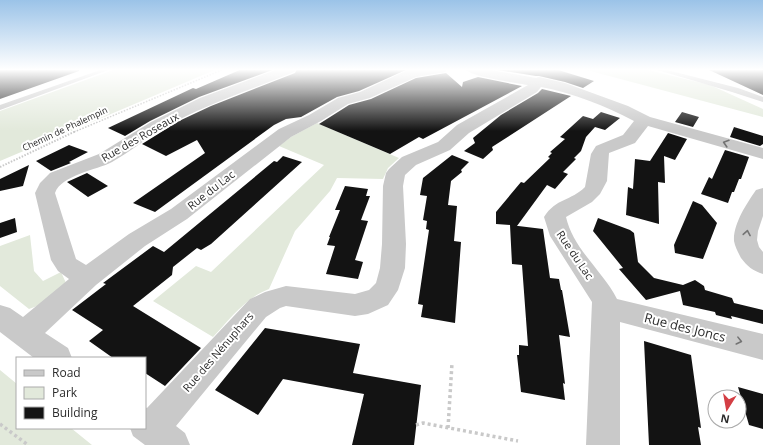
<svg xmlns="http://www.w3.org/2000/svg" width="763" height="445" viewBox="0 0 763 445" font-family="'Open Sans',sans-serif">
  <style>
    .green { fill: #e2e9db }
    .building { fill: #131313 }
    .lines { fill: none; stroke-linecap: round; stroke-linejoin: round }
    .path-far2 { stroke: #c9c9c9; stroke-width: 1.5; stroke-dasharray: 1.5 1.5; stroke-linecap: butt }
    .path-far1 { stroke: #c9c9c9; stroke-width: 2; stroke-dasharray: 1.5 1.5; stroke-linecap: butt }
    .path { stroke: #c9c9c9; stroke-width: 3.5; stroke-dasharray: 3 3; stroke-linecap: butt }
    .lane { fill: #c9c9c9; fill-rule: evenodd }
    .street { fill: #c9c9c9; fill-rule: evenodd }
    .oneway { stroke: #737373 }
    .labels { text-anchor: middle; stroke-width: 4; stroke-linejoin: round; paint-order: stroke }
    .far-street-label { font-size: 9px; fill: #2c2c2c; stroke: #fff }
    .street-label { font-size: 11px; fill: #2c2c2c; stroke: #fff }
    .near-street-label { font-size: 13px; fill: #2c2c2c; stroke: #fff }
  </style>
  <rect width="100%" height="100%" fill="#fff"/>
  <path class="green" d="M116,69H217L0,161V111Z
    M583,69H644L710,85L763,109V117Z
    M317,123L399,158L388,168L383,179L337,178L330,191L295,231L269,289C245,298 230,319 213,337L153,301L196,266L211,272L324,165L279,146L291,137Z
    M30,235L34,271L43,281L61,272L66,283L51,301L29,309L0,286V246Z
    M0,370L17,384V428H71L92,445H0Z"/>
  <path class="building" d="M0,69H79V71L0,99Z
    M242,69H275L199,97L150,121L125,136L108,128L193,88L196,89Z
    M297,69H408L359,91L337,97L301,117L286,119L274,125L155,212L133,203L205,153L197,140L166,156L142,144L179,121L211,106L295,73Z
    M502,69H555L594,81L583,88L565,82L539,76H536L498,70Z
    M707,69H763V95Z
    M446,73L462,87L463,82L478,77L522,86L423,139L419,137L390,154L319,124L349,105L371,99L416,78Z
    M542,89L571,96L492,147L493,150L483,159L464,151L475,143L473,138L501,115L538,93Z
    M601,112L620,118L605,130L595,127L586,137L581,151L574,158L576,159L563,172L568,174L555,189L547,185L517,226L510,225L543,229L550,278L559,279L561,290H562L570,337L559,335L565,384L563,383L565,400L521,392L517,355H519V345L528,346L522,265L512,264L510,225L496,224V212L521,182L524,183L550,158L548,157L552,153L550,152L565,139L560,137L583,116L593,119Z
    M682,112L699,117L693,127L675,122Z
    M734,127L763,136V144L760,146L730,137Z
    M668,133L687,139L675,160L664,156L665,183L658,182L659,224L626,215L628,187L633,189L635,159L650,161Z
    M69,145L88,152L69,162L71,163L51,171L36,161Z
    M725,150L749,157L741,179H739L734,192H732L728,203L701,194L709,177L712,179Z
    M452,155L469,162L461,170L462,172L451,181L448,205L457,206L454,241L461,242L455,323L421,317L423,305L418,304L429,230L426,229L427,221L423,220L427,196L420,195L423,178Z
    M283,156L302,162L211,244L201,250L197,248L173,267L172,275L133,306L201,348L165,386L145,373V358H113L89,341L103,330L72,310L106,284L103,283L153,246L164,252L274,161L277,162Z
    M29,165L23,186L0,191V179Z
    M87,173L108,186L88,197L67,182Z
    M345,186L368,189L366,196H370L361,220L368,221L355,260L363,262L358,279L326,274L335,246L327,245L330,237H329L340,210H335Z
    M693,201L702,205L717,223L703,259L675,253L674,245Z
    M15,218L17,232L0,238V223Z
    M598,218L630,230L634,233L638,262L654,278L683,285L695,280L704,286L705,290L732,298L734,303L763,310V324L731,316L732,319L716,315L715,312L683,305L680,291L646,300L619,269L623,268L593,231Z
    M265,328L360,344L353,373L421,385L414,445H352L364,394L283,379L258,415L215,390Z
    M644,341L691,355L701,428L698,427L701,445H649Z
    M738,387L763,394V429L749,425Z"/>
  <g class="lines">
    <path class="path-far2" d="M74,132L224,69"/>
    <path class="path-far1" d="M0,167L76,131"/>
    <path class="path" d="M0,424L28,445
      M416,425L423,423L518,441
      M448,428L452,363"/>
    <path class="lane" d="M103,69H111L0,110V105Z
      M654,69H663L738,88L763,97V102L732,92Z"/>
    <path class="street" d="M278,69H296L294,72C250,90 204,105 163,128C145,139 130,152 112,162C97,170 61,175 55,193L76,259L86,265L129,234L171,209L279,129L309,115L338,98L360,92L408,70L416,69H447L445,72L416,77L370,98L348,104L321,121L291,137L187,219L145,246L96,285L45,333L68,348L72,358H34L0,332V305L10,308L23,317L69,279L58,271L51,260L35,193L40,183L50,173L99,154L151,122L200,98Z
      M465,69H485L536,78L539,77L565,83L628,106L650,117L763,148V159L648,126L635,143L609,153L607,181L600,194L592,202L566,217C573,249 603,271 617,299L763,334V360L620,322V445H586L592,302L550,236L544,217C556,198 571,201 585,187L591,154L596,146L623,135L634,121C606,106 573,93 541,87L537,92L469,133L450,150L416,165L405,175L403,186L406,244L405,268L398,290L388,305L368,314L355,316L286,306L280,308L266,317L176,426L185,433L190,445H145L133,436L130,428H145V407L147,408L250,299L265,292L286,286L355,294L369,290L376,283L380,268L382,244L383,186L386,173L389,169L402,157L438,142L457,125L528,85C517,83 471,77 465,69Z
      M763,188V216L758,231L757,240L759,247L763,252V274C753,271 747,266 741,258C738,252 735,247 734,241C733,224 747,203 756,190Z"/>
  </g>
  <defs><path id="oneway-chevron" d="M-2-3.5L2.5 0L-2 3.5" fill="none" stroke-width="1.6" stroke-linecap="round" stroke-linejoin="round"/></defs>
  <g class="oneway">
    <use href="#oneway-chevron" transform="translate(726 143) rotate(-163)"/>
    <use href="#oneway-chevron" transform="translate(747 233) rotate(-80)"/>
    <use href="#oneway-chevron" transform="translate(739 341) rotate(14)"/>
  </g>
  <linearGradient id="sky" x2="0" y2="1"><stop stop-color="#9bc3e8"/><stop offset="0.53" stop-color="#fff"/><stop offset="1" stop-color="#fff" stop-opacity="0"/></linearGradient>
  <rect width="763" height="131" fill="url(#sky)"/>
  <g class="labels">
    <g class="far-street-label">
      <text transform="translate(65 129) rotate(-25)" y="3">Chemin de Phalempin</text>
    </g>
    <g class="street-label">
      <text transform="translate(140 137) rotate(-30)" y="4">Rue des Roseaux</text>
      <text transform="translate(211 190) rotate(-38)" y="4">Rue du Lac</text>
      <text transform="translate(575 255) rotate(56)" y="4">Rue du Lac</text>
      <text transform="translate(218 352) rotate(-49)" y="4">Rue des Nénuphars</text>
    </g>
    <g class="near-street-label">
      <text transform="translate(685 327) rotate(14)" y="5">Rue des Joncs</text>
    </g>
  </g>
  <rect x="16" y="357" width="130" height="72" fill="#ffffff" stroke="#ababab"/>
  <rect x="24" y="370" width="20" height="6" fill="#c9c9c9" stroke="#ababab"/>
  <text x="52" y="377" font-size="12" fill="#2c2c2c">Road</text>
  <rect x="24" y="387" width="20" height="12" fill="#e2e9db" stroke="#ababab"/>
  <text x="52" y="397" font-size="12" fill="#2c2c2c">Park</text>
  <rect x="24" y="407" width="20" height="12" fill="#131313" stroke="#ababab"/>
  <text x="52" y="417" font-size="12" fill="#2c2c2c">Building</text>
  <g transform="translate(727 409) rotate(191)"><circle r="19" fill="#ffffff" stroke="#ababab"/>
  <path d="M0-3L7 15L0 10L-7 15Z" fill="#d33e44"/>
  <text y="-6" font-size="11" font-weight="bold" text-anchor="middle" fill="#2c2c2c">N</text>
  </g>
</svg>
